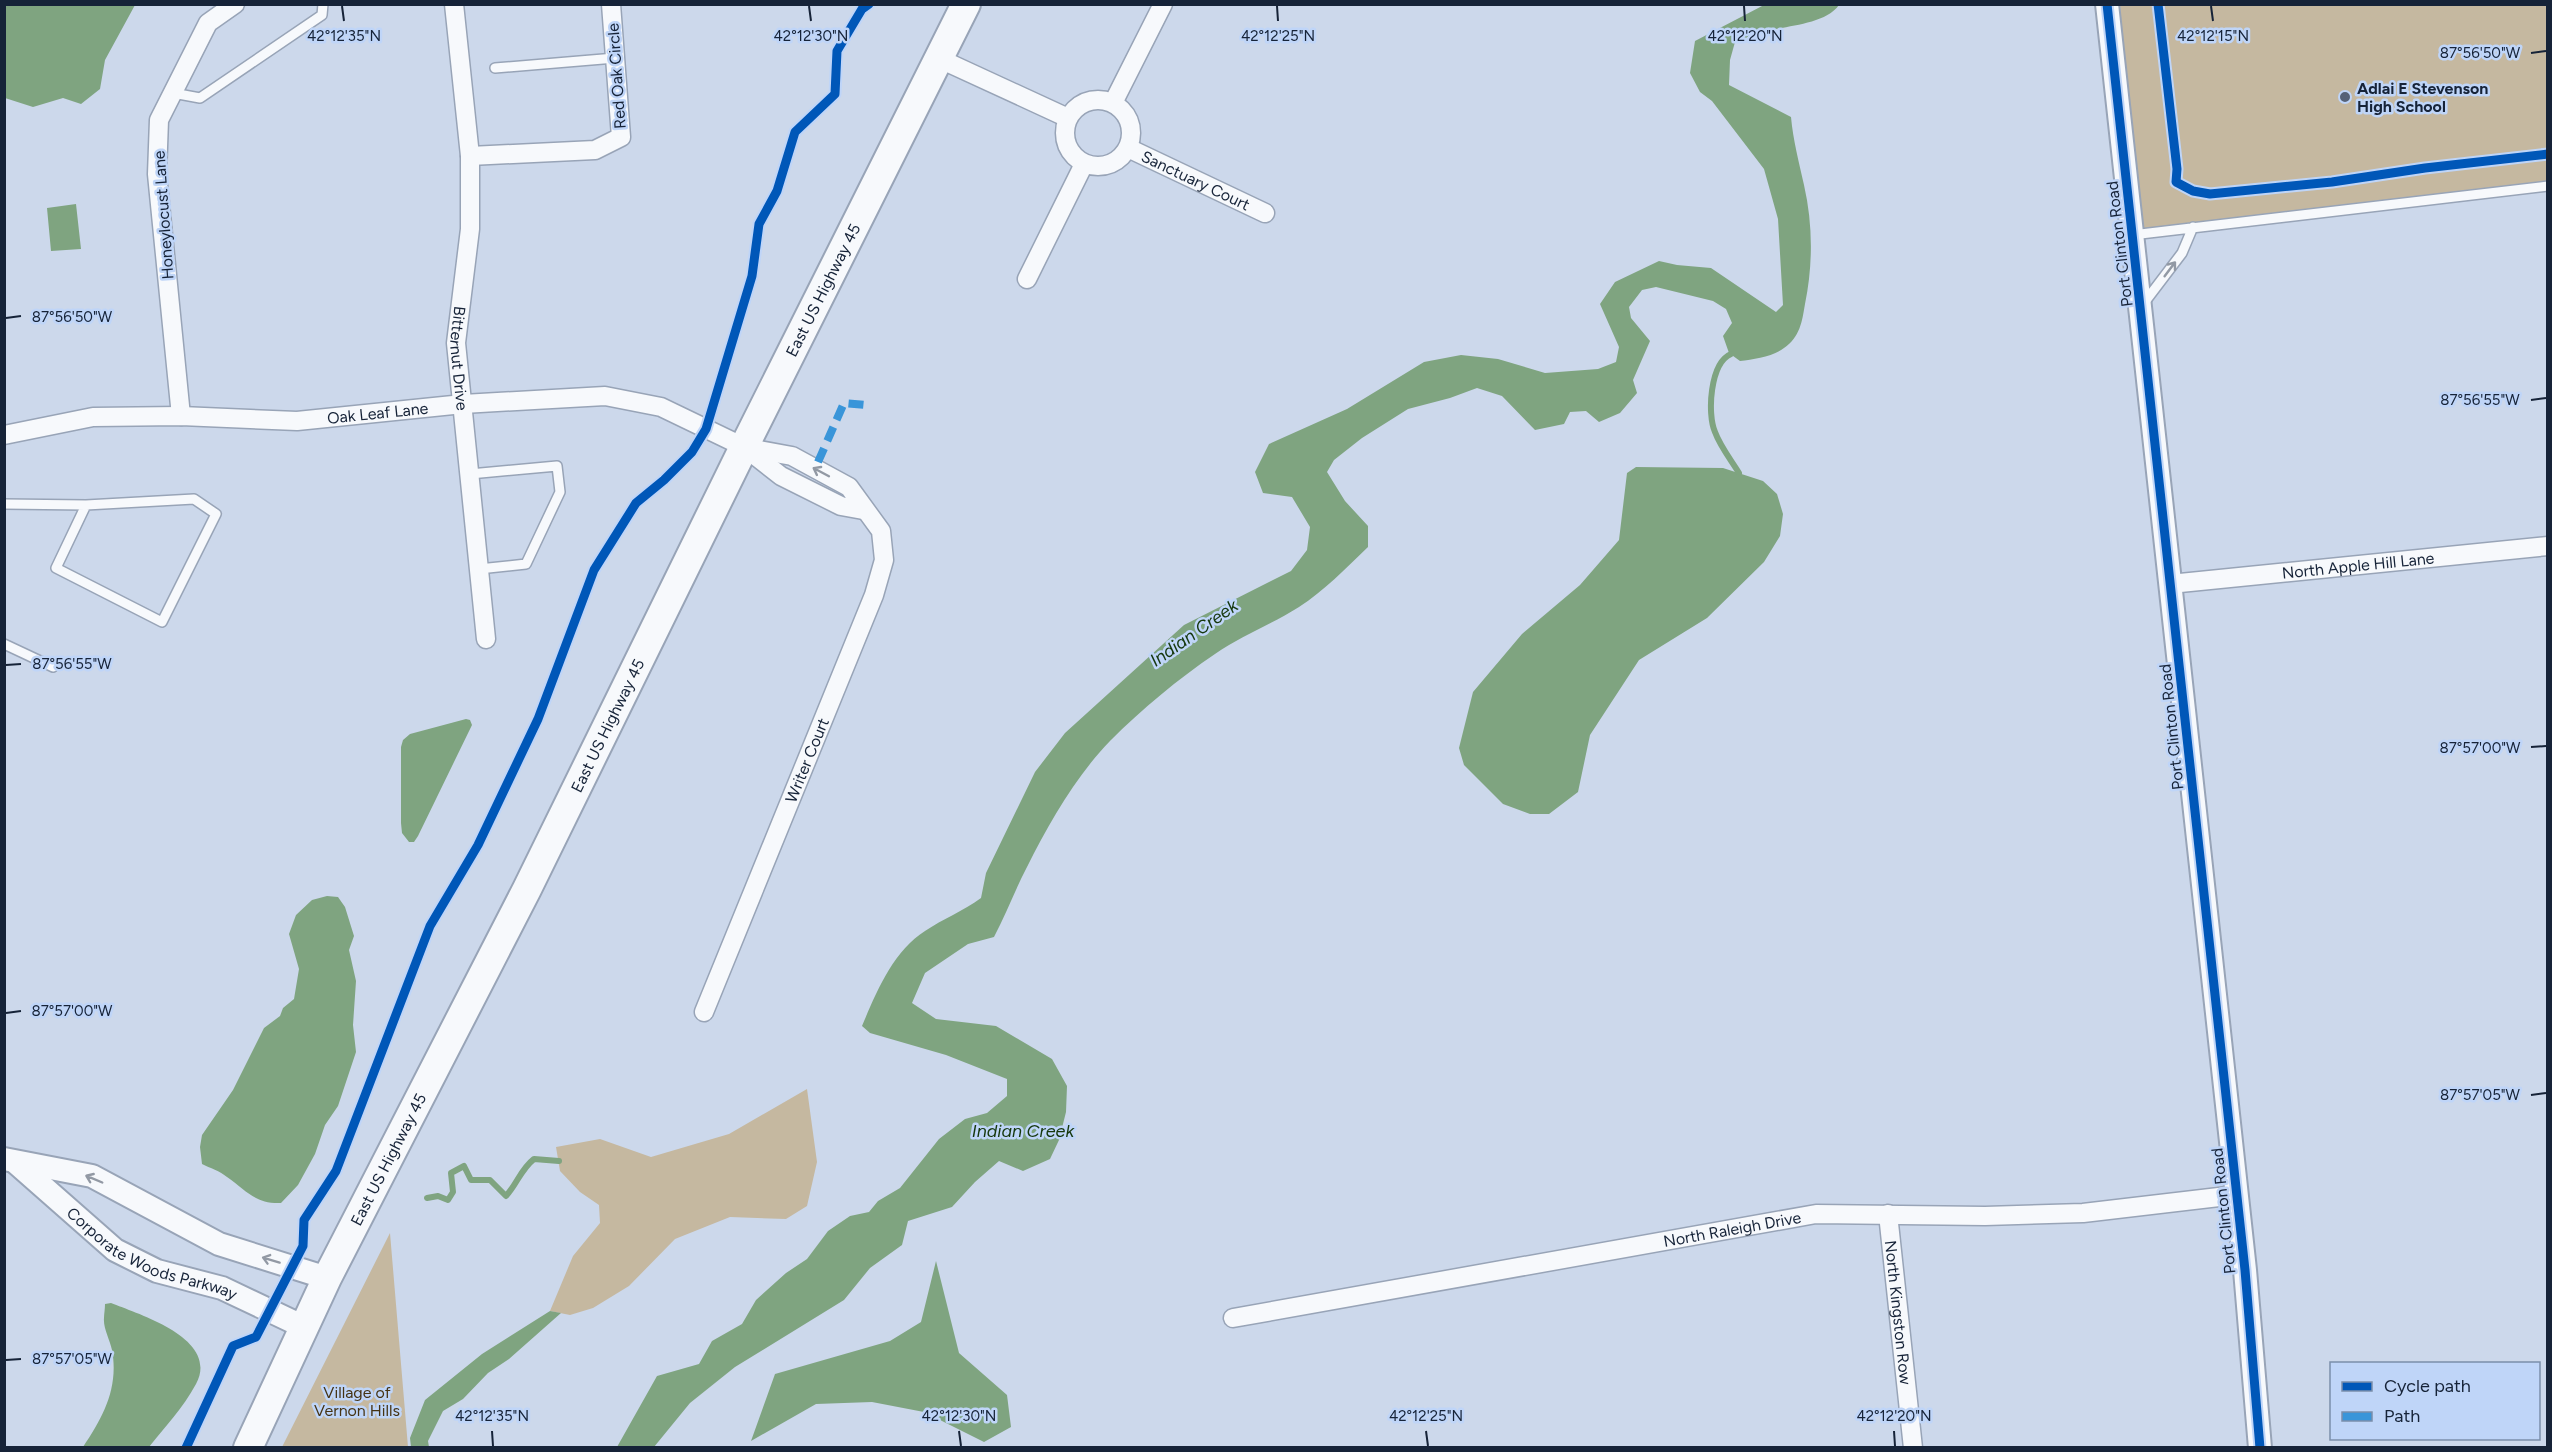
<svg xmlns="http://www.w3.org/2000/svg" width="2552" height="1452" viewBox="0 0 2552 1452" font-family="Figtree,sans-serif">
  <style>
    .green { fill: #c5b8a0 }
    .water { fill: #7fa480 }
    .lines { fill: none; stroke-linecap: round; stroke-linejoin: round }
    .stream { stroke: #7fa480; stroke-width: 6 }
    .service-casing { stroke: #98a4b7; stroke-width: 12 }
    .minor-casing { stroke: #98a4b7; stroke-width: 21 }
    .tertiary-casing { stroke: #98a4b7; stroke-width: 26 }
    .primary-casing { stroke: #98a4b7; stroke-width: 32 }
    .service { stroke: #f7f9fc; stroke-width: 9 }
    .minor { stroke: #f7f9fc; stroke-width: 18 }
    .tertiary { stroke: #f7f9fc; stroke-width: 22 }
    .primary { stroke: #f7f9fc; stroke-width: 28 }
    .quiet { stroke: #3995d9; stroke-width: 8; stroke-dasharray: 15 8; stroke-linecap: butt }
    .cycleway-casing { stroke: #bfd5f8; stroke-width: 13 }
    .cycleway { stroke: #0057b8; stroke-width: 9 }
    .oneway { stroke: #9299a4 }
    .ticks { fill: none; stroke: #162338; stroke-width: 2 }
    .poi-dot { fill: #566277; stroke: #bfd5f8; stroke-width: 2 }
    .labels { text-anchor: middle; stroke-width: 5; stroke-linejoin: round; paint-order: stroke }
    .street-label { font-size: 16px; fill: #162338; stroke: #bfd5f8 }
    .poi-label { font-size: 16px; font-weight: bold; fill: #162338; stroke: #bfd5f8; text-anchor: start }
    .park-label { font-size: 16px; fill: #453313; stroke: #bfd5f8 }
    .water-label { font-size: 18px; font-style: italic; fill: #15370c; stroke: #bfd5f8 }
    .ticks-label { font-size: 15px; text-anchor: middle; fill: #162338; stroke: #bfd5f8; stroke-width: 5; stroke-linejoin: round; paint-order: stroke }
  </style>
  <rect width="100%" height="100%" fill="#ccd8eb"/>
  <path class="green" d="M2120,5H2547V186L2132,235Z
    M807,1089L817,1162L807,1206L786,1219L730,1217L675,1239L629,1286L593,1308L570,1315L550,1311L573,1256L600,1223L599,1205L580,1192L560,1171L556,1147L600,1139L651,1157L729,1134Z
    M390,1233L408,1447H282Z"/>
  <path class="water" d="M5,4H135V5L105,60L100,89L81,104L63,98L33,107L5,98Z
    M1764,5H1839C1826,23 1793,25 1772,30C1760,32 1748,37 1735,42L1730,60L1729,85L1791,117C1793,140 1799,162 1804,185C1813,224 1813,265 1805,304C1802,322 1800,337 1784,348C1772,357 1754,359 1740,361L1729,353L1723,336L1732,323L1726,309L1713,301L1656,287L1642,290L1629,307L1631,318L1650,341L1633,380L1637,393L1620,413L1599,422L1586,411L1570,412L1564,424L1535,430L1502,396L1477,388L1450,398L1408,409L1362,438L1334,460L1327,472L1345,501L1368,526V547C1346,568 1324,591 1299,607C1272,624 1241,636 1215,654C1178,679 1142,709 1110,741C1076,776 1049,823 1027,867C1015,890 1006,914 994,937L968,944L925,973L912,1003L936,1019L996,1026L1052,1059L1067,1086L1066,1112L1059,1140L1050,1159L1023,1171L999,1161L975,1182L952,1207L908,1221L902,1245L870,1268L844,1300L735,1367L690,1403L654,1447H617L657,1376L699,1364L712,1341L742,1324L756,1300L786,1273L807,1259L828,1231L850,1216L869,1212L878,1201L900,1188L939,1139L965,1119L987,1113L1007,1096V1079L946,1055L870,1033L862,1026C876,993 893,951 925,931C943,919 963,911 981,898L986,873L1035,772L1065,733L1184,625L1291,571L1307,550L1310,527L1292,497L1263,493L1255,472L1269,444L1347,409L1424,362L1461,355L1498,359L1545,373L1598,369L1616,362L1619,347L1600,304L1615,282L1659,261L1677,265L1711,268L1776,312L1783,305L1778,219L1764,169L1712,101L1700,92L1690,73L1695,41Z
    M76,204L81,249L51,251L47,208Z
    M1636,467L1723,468L1763,481L1777,494L1783,514L1780,536L1764,562L1707,618L1639,660L1590,735L1578,792L1549,814H1530L1503,804L1464,765L1459,748L1473,692L1522,634L1580,585L1619,540L1627,473Z
    M466,719L470,720L472,725L418,836L414,842H409L402,833L401,823V747L403,740L410,734Z
    M327,896L338,897L345,907L354,936L349,950L356,981L353,1025L356,1052L338,1106L325,1125L315,1154L298,1185L281,1203C255,1204 247,1191 227,1177C220,1171 210,1168 202,1164L200,1147L202,1135L233,1090L264,1028L280,1016L283,1008L294,999L299,969L289,934L296,915L312,900Z
    M936,1261L959,1353L1007,1395L1011,1427L984,1442L924,1412L872,1402L816,1404L751,1441L775,1374L890,1341L921,1322Z
    M111,1303C141,1315 220,1339 196,1384C183,1408 165,1427 149,1447H83C103,1417 119,1388 112,1350C110,1340 103,1328 104,1318C104,1314 105,1309 105,1304Z
    M550,1311L561,1313L509,1359L488,1373L463,1399L443,1411L428,1441L429,1447H411L410,1438L425,1400L482,1354Z"/>
  <g class="lines">
    <path class="stream" d="M1731,354C1710,363 1707,414 1715,432C1720,446 1731,460 1739,473
      M427,1198L438,1196L448,1200L453,1192L451,1173L464,1166L471,1180H490L506,1196C517,1184 521,1169 534,1159L559,1161"/>
    <defs>
      <path id="service" d="M495,68L615,58
        M173,93L200,98L322,15L323,4
        M2132,235L2548,186
        M2144,303L2182,253L2193,227
        M470,474L557,466L560,492L526,564L479,569
        M4,504L86,505L194,499L216,514L162,622L56,568L86,505
        M4,644L53,667"/>
      <g id="minor">
        <path id="s1" d="M454,4L470,156V229L456,343L486,639"/>
        <path d="M940,59L1068,118"/>
        <circle cx="1098" cy="133" r="33"/>
        <path d="M1113,103L1163,4"/>
        <path id="s2" d="M1128,148L1265,213"/>
        <path d="M470,156L595,150L621,137L611,4"/>
        <path d="M1027,279L1084,164"/>
        <path d="M181,416L157,174L159,120L208,23L235,4"/>
        <path id="s3" d="M4,435L93,417L181,416L297,421L463,404L605,396L661,407L744,447L781,476L841,506L863,510"/>
        <path id="s4" d="M2170,584L2548,546"/>
        <path id="s5" d="M704,1012L874,595L884,560L881,531L849,487L792,456L748,448"/>
        <path id="s6" d="M1888,1214L1913,1448"/>
        <path id="s7" d="M1233,1318L1816,1214L1985,1216L2083,1213L2236,1195"/>
      </g>
      <g id="tertiary">
        <path d="M2107,4L2245,1270L2260,1448"/>
        <path d="M4,1159L92,1176L219,1244L327,1278"/>
        <path id="s8" d="M15,1162L115,1250L157,1271L222,1288L304,1327"/>
      </g>
      <g id="primary">
        <path id="s9" d="M248,1448L327,1278L527,889L744,447L966,4"/>
      </g>
    </defs>
    <use href="#service" class="service-casing"/>
    <use href="#minor" class="minor-casing"/>
    <use href="#tertiary" class="tertiary-casing"/>
    <use href="#primary" class="primary-casing"/>
    <use href="#service" class="service"/>
    <use href="#minor" class="minor"/>
    <use href="#tertiary" class="tertiary"/>
    <use href="#primary" class="primary"/>
    <path class="quiet" d="M818,462L844,403L865,405"/>
    <defs>
      <path id="cycleway" d="M2107,4L2245,1270L2260,1448
        M2158,4L2177,169L2176,182L2193,191L2210,194L2332,182L2425,168L2548,154
        M186,1448L233,1346L256,1337L303,1246L304,1220L336,1171L430,926L478,845L538,719L594,570L636,503L664,480L692,452L706,429L752,276L759,224L777,191L795,132L835,94L837,51L862,9L869,4"/>
    </defs>
    <use href="#cycleway" class="cycleway-casing"/>
    <use href="#cycleway" class="cycleway"/>
  </g>
  <defs><path id="oneway-shaft" d="M-6 0H5M1.5-3L5.5 0L1.5 3" fill="none" stroke-width="1.6" stroke-linecap="round" stroke-linejoin="round" transform="scale(1.5)"/></defs>
  <g class="oneway">
    <use href="#oneway-shaft" transform="translate(2170 269) rotate(-53)"/>
    <use href="#oneway-shaft" transform="translate(821 472) rotate(-152)"/>
    <use href="#oneway-shaft" transform="translate(94 1179) rotate(-157)"/>
    <use href="#oneway-shaft" transform="translate(271 1260) rotate(-163)"/>
  </g>
  <path class="ticks" d="M342,6L344,21M809,6L811,21M1277,6L1278,21M1744,6L1745,21M2211,6L2213,21M2531,53L2546,51M6,318L21,316M2531,400L2546,398M6,665L21,664M2531,747L2546,746M6,1013L21,1011M2531,1095L2546,1093M6,1360L21,1359M492,1431L493,1446M959,1431L961,1446M1426,1431L1428,1446M1894,1431L1895,1446"/>
  <circle class="poi-dot" cx="2345" cy="97" r="6"/>
  <g class="labels">
    <g class="street-label">
      <text transform="translate(616 76) rotate(-94)" y="6">Red Oak Circle</text>
      <text dy="6" stroke="none"><textPath href="#s2" startOffset="75">Sanctuary Court</textPath></text>
      <text transform="translate(163 215) rotate(-94)" y="6">Honeylocust Lane</text>
      <text transform="translate(2119 244) rotate(-97)" y="6">Port Clinton Road</text>
      <text dy="6" stroke="none"><textPath href="#s9" startOffset="1293">East US Highway 45</textPath></text>
      <text dy="6" stroke="none"><textPath href="#s1" startOffset="356">Bitternut Drive</textPath></text>
      <text dy="6" stroke="none"><textPath href="#s3" startOffset="376">Oak Leaf Lane</textPath></text>
      <text dy="6" stroke="none"><textPath href="#s4" startOffset="189">North Apple Hill Lane</textPath></text>
      <text dy="6" stroke="none"><textPath href="#s9" startOffset="807">East US Highway 45</textPath></text>
      <text transform="translate(2171 727) rotate(-96)" y="6">Port Clinton Road</text>
      <text dy="6" stroke="none"><textPath href="#s5" startOffset="272">Writer Court</textPath></text>
      <text dy="6" stroke="none"><textPath href="#s9" startOffset="321">East US Highway 45</textPath></text>
      <text transform="translate(2223 1211) rotate(-96)" y="6">Port Clinton Road</text>
      <text dy="6" stroke="none"><textPath href="#s7" startOffset="507">North Raleigh Drive</textPath></text>
      <text dy="6" stroke="none"><textPath href="#s8" startOffset="168">Corporate Woods Parkway</textPath></text>
      <text dy="6" stroke="none"><textPath href="#s6" startOffset="99">North Kingston Row</textPath></text>
    </g>
    <g class="poi-label">
      <text x="2357" y="94">Adlai E Stevenson<tspan x="2357" dy="18">High School</tspan></text>
    </g>
    <g class="park-label">
      <text x="357" y="1398">Village of<tspan x="357" dy="18">Vernon Hills</tspan></text>
    </g>
    <g class="water-label">
      <text transform="translate(1194 633) rotate(-35)" y="6">Indian Creek</text>
      <text x="1023" y="1137">Indian Creek</text>
    </g>
  </g>
  <g class="ticks-label">
    <text x="344" y="41">42°12'35"N</text>
    <text x="811" y="41">42°12'30"N</text>
    <text x="1278" y="41">42°12'25"N</text>
    <text x="1745" y="41">42°12'20"N</text>
    <text x="2213" y="41">42°12'15"N</text>
    <text x="2480" y="58">87°56'50"W</text>
    <text x="72" y="322">87°56'50"W</text>
    <text x="2480" y="405">87°56'55"W</text>
    <text x="72" y="669">87°56'55"W</text>
    <text x="2480" y="753">87°57'00"W</text>
    <text x="72" y="1016">87°57'00"W</text>
    <text x="2480" y="1100">87°57'05"W</text>
    <text x="72" y="1364">87°57'05"W</text>
    <text x="492" y="1421">42°12'35"N</text>
    <text x="959" y="1421">42°12'30"N</text>
    <text x="1426" y="1421">42°12'25"N</text>
    <text x="1894" y="1421">42°12'20"N</text>
  </g>
  <rect width="2552" height="1452" fill="none" stroke="#162338" stroke-width="12"/>
  <rect x="2330" y="1362" width="210" height="78" fill="#bfd5f8" stroke="#7b8eab" stroke-width="1.5"/>
  <rect x="2342" y="1382" width="30" height="9" fill="#0057b8" stroke="#7b8eab" stroke-width="1.5"/>
  <text x="2384" y="1392" font-size="18" fill="#162338">Cycle path</text>
  <rect x="2342" y="1412" width="30" height="9" fill="#3995d9" stroke="#7b8eab" stroke-width="1.5"/>
  <text x="2384" y="1422" font-size="18" fill="#162338">Path</text>
</svg>
